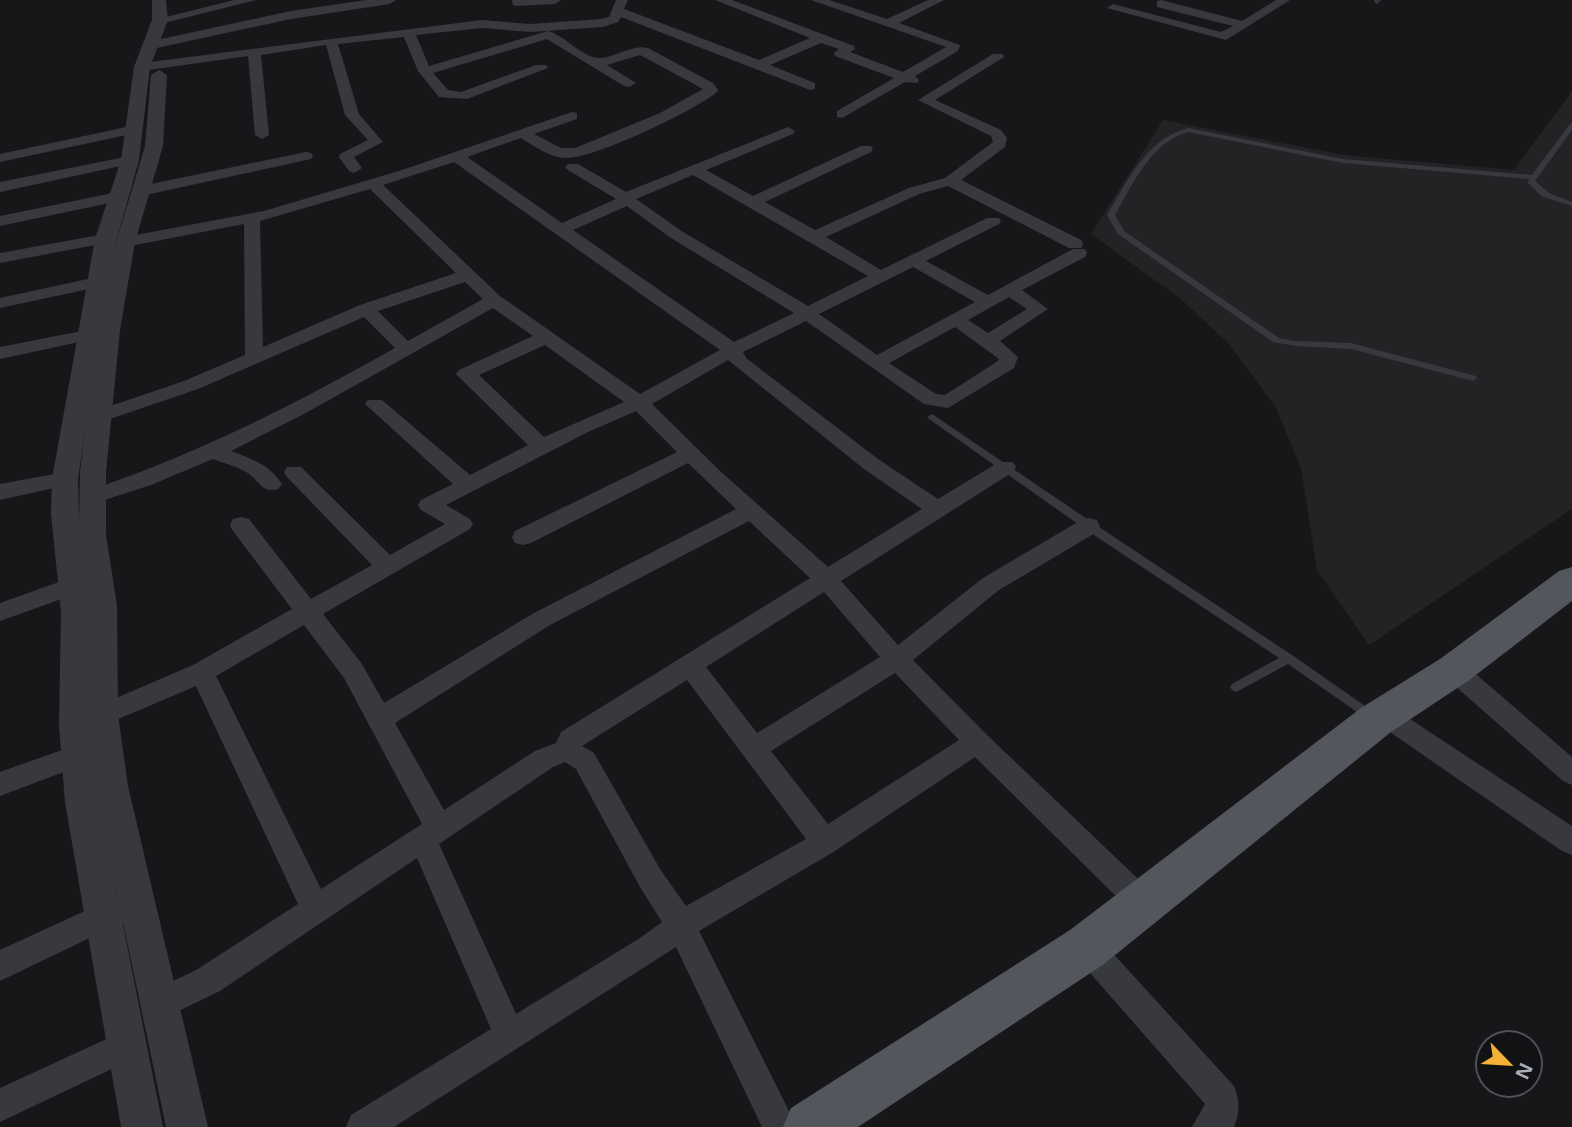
<svg xmlns="http://www.w3.org/2000/svg" width="1572" height="1127" viewBox="0 0 1572 1127" font-family="'Open Sans',sans-serif">
  <style>
    .built { fill: #232326 }
    .lines { fill: none; stroke-linecap: round; stroke-linejoin: round }
    .service { fill: #38393e; fill-rule: evenodd }
    .minor { fill: #38393e; fill-rule: evenodd }
    .tertiary { fill: #38393e; fill-rule: evenodd }
    .primary { fill: #54565d; fill-rule: evenodd }
  </style>
  <rect width="100%" height="100%" fill="#171719"/>
  <path class="built" d="M1572,91V509L1369,645L1317,570L1301,468L1276,408L1229,344L1182,300L1091,234L1163,120L1344,155L1514,170Z"/>
  <g class="lines">
    <path class="service" d="M1375,0H1381L1377,4L1374,2Z
      M1572,123V130L1535,181L1549,193L1572,202V206L1543,197L1528,183L1529,179L1343,163L1188,132C1151,143 1133,183 1115,215L1124,231L1279,338L1295,341L1351,343L1476,376L1477,378L1473,381L1351,349L1295,346L1273,342L1118,234L1107,215C1128,180 1146,139 1188,128L1343,159L1532,175L1570,124Z
      M932,414L1093,523L1292,655L1375,713L1377,716L1375,719L1371,721L1367,719L1288,664L1240,690L1236,692L1232,690L1230,687L1232,684L1279,658L1085,529L929,419L927,417Z"/>
    <path class="minor" d="M234,0H256L160,24L154,20Z
      M366,0H396L390,4L291,19L152,49L146,45L152,41L291,11Z
      M512,0H561L555,4L517,6L513,5Z
      M616,0H628L624,9L759,60L810,38L715,0H732L854,46L855,49L850,52L903,72L946,47L811,0H829L887,19L928,0H944L899,23L960,45L958,51L915,76L919,80L917,83L905,82L842,118L837,117V111L894,78L835,56L834,53L839,49L821,43L770,65L815,83V89L810,90L621,17L618,22L603,27L530,32L482,28L416,35L429,66L548,31C566,36 580,56 598,58C615,59 629,44 648,48L713,83L718,90L716,93C691,112 596,158 566,158C550,158 534,146 521,138L467,157L562,223L616,199L568,170L565,167L568,164H578L626,192L788,127L795,131L793,134L706,170L753,196L861,146H871L873,149L871,152L765,202L815,230L909,188L945,178L993,142L991,136L918,100L993,54H1003L1004,57L935,100L1001,130L1007,138L1005,147L961,180L1081,240L1083,244L1081,248H1069L948,186L919,194L826,237L881,270L987,218H999L1001,221L999,224L926,261L988,295L1073,249H1085L1087,253L1085,257L1022,290L1048,309L1000,341L1018,357L1014,368L948,408L924,404L806,321L743,352L746,358L878,459L938,499L999,462H1013L1016,467L1013,472L841,581L898,645L983,578L1081,520L1089,518L1097,520L1100,526L1097,532L999,590L913,660L986,734L1154,894L1159,904L1154,914L1144,918L1134,914L975,757L835,851L699,931L797,1127H762L676,947L394,1127H346L351,1115L491,1029L417,858L220,991L160,1020L149,1015L144,1004L149,993L198,969L298,904L196,686L102,726L93,722L89,715L93,708L193,665L292,609L233,531L230,525L233,519L241,517L249,519L311,599L372,565L287,477L284,472L287,467H301L390,555L445,524L421,510L418,505L421,500L453,484L365,404L368,400H382L470,475L528,445L456,374L459,370L533,336L493,308L304,414L231,451C252,459 269,464 282,484L278,489C261,494 259,479 246,472C236,466 223,463 213,459L151,485L92,504L84,502L81,497L84,492C194,456 294,405 395,348L364,317L198,389L107,420H93L90,416L93,412L184,381L245,355L244,224L125,247L117,242L125,237L264,211L402,170L572,112L577,113V119L534,134L561,148H575L660,113L703,89L640,55L607,65L636,83L629,87L624,86L547,39L433,73L448,90L461,92L536,65H546L548,68L467,99L439,97L418,71L404,37L338,44L359,114L383,142L354,157L362,168L354,173L349,171L339,157L340,154L368,140L345,115L326,45L261,55L269,135L262,139L255,135L248,56L142,71L135,67L142,63L482,20L530,24L601,19L609,17ZM454,162L720,350L640,394L500,296L383,185ZM693,175L868,276L808,306L683,232L636,199ZM370,189L456,273L360,305L263,347L260,221ZM627,206L671,238L794,313L734,342L573,230ZM913,267L975,302L877,355L819,314ZM465,282L483,299L408,341L378,311ZM1009,297L1027,309L988,333L968,320ZM955,327L999,359L998,361L945,395L936,394L889,363ZM545,345L624,402L544,437L479,375ZM728,360L864,469L922,509L828,567L719,470L652,404ZM636,411L677,452L515,531L512,537L515,543L523,545L531,543L688,463L736,509L534,613L384,703L362,664L323,614L470,529L473,524L470,519L446,505L588,432ZM749,521L810,578L561,732L556,743L535,751L444,810L395,723L550,625ZM824,592L880,657L757,733L706,667ZM304,625L344,678L422,824L321,889L216,676ZM895,673L959,740L828,824L771,751ZM687,680L806,839L686,906L660,869L594,753L582,746ZM565,762L576,769L640,887L662,922L640,938L516,1014L439,844L553,767Z
      M1161,0L1242,21L1276,0H1290L1226,40L1107,8L1113,4L1221,32L1233,26L1157,7V1Z
      M136,125L143,129L141,132L0,162V154Z
      M306,152L311,153L313,156L311,159L141,196L133,191L141,186Z
      M130,156L137,160L135,163L0,192V182Z
      M118,192L126,197L124,200L0,226V216Z
      M105,234L113,239L111,242L0,263V253Z
      M97,277L103,278L106,282L103,286L0,308V298Z
      M87,330L96,335L93,339L0,359V347Z
      M65,472L72,474L76,479L72,484L0,500V484Z
      M73,577L81,580L85,586L81,592L0,621V603Z
      M1454,660L1463,663L1572,757V785L1563,781L1445,677L1442,670L1445,663Z
      M1383,703L1392,707L1572,826V855L1562,851L1374,721L1370,714L1374,707Z
      M76,745L85,748L89,756L85,764L0,796V772Z
      M113,898L123,902L128,912L123,922L0,981V950Z
      M1087,932L1098,937L1234,1086C1240,1101 1240,1112 1234,1127H1192L1205,1104L1076,957L1072,947L1076,937Z
      M126,1030L137,1035L142,1046L137,1057L0,1122V1088Z"/>
    <path class="tertiary" d="M152,0H166L168,20L150,67L139,160L113,253L145,146L151,75L159,70L167,75L163,146L135,242L120,330L106,472V535L117,606L118,715L128,786L208,1127H166L114,879L163,1127H121L65,802L59,725L61,612L51,514L52,479L95,239L121,160L134,67L152,20ZM85,432L80,472L79,523L78,479Z"/>
    <path class="primary" d="M1572,567V601L1468,681L1391,732L1104,964L858,1127H783L791,1108L1070,930L1361,708L1440,659L1559,571Z"/>
  </g>
  <g transform="translate(1509 1064) rotate(115)"><circle r="33" fill="#121214" stroke="#4e5056" stroke-width="2"/>
  <path d="M0-5L12 26L0 18L-12 26Z" fill="#f3b235"/>
  <text y="-10" font-size="19" font-weight="bold" text-anchor="middle" fill="#a9aeb9">N</text>
  </g>
</svg>
